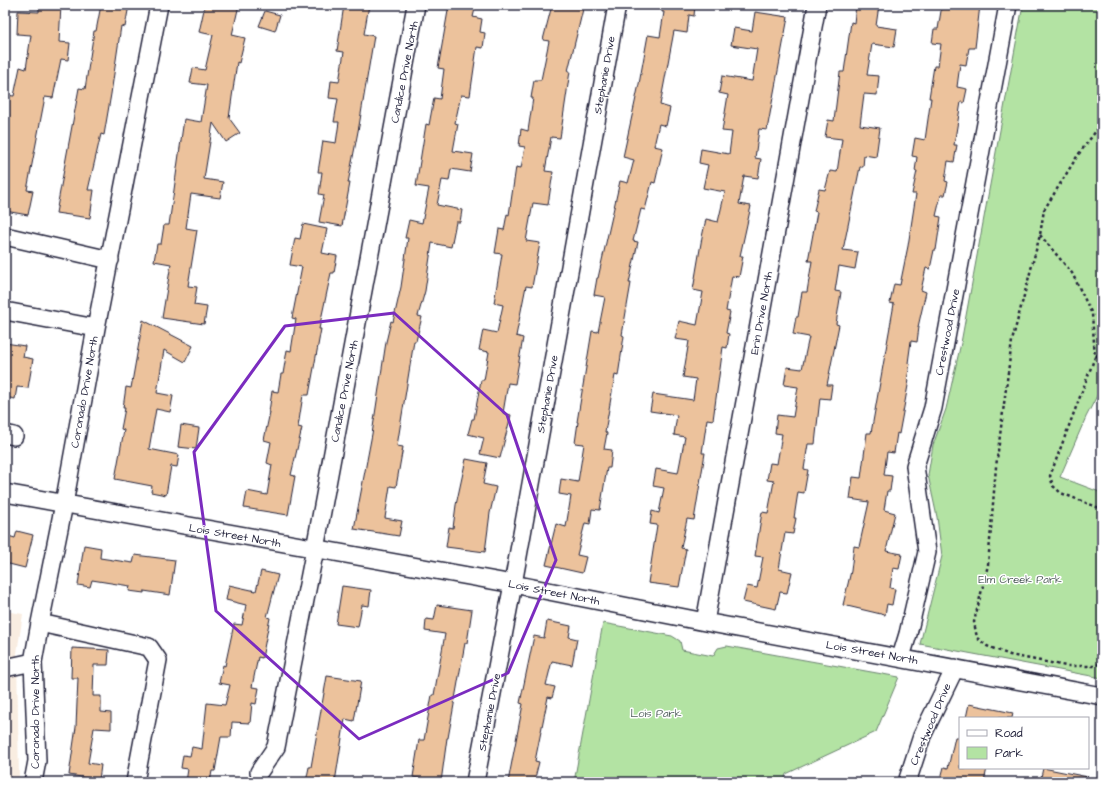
<svg xmlns="http://www.w3.org/2000/svg" width="1107" height="787" viewBox="0 0 1107 787" font-family="'Architects Daughter',sans-serif">
  <style>
    .built { fill: #f9ede1 }
    .green { fill: #b3e3a3; stroke: #6a826f }
    .building { fill: #ecc29c; stroke: #22223b }
    .lines { fill: none; stroke-linecap: round; stroke-linejoin: round }
    .minor-casing { stroke: #22223b; stroke-width: 20 }
    .path { stroke: #22223b; stroke-width: 2.5; stroke-dasharray: 3 3; stroke-linecap: butt }
    .minor { stroke: #fff; stroke-width: 17 }
    .marked { fill: none; stroke: #7b2cbf; stroke-width: 3; stroke-linejoin: round }
    .labels { text-anchor: middle; stroke-width: 3; stroke-linejoin: round; paint-order: stroke }
    .street-label { font-size: 11px; fill: #22223b; stroke: #fff }
    .park-label { font-size: 11px; fill: #4e5c5a; stroke: #fff }
  </style>
  <rect width="100%" height="100%" fill="#fff"/>
  <filter id="ink" filterUnits="userSpaceOnUse"><feTurbulence type="fractalNoise" baseFrequency=".025" numOctaves="2"/><feDisplacementMap in="SourceGraphic" scale="8" xChannelSelector="R" yChannelSelector="G"/><feConvolveMatrix kernelMatrix="1 2 1 2 8 2 1 2 1" color-interpolation-filters="sRGB"/></filter>
  <g filter="url(#ink)">
    <path class="built" d="M5,611L23,614L17,653L19,782H5Z"/>
    <path class="green" d="M1023,5H1102V386L1086,417L1060,477L1102,493V678L920,644L942,556L937,517L928,475L933,445L946,409L961,343Z
      M603,623L672,636L680,641L682,650L713,656L718,648L727,646L899,677L876,732L786,774L784,782H574Z"/>
    <path class="building" d="M39,5H61L59,42L70,43L68,60L61,59L53,98L45,97L27,190L33,191L28,215L5,211V132L9,114L5,113V95L14,96L20,67L26,69L31,35L17,34L18,11L39,12Z
      M101,5H129L125,27L121,26L111,94L104,135L101,134L88,190H94L90,218L56,213L79,88L85,89L94,31H96Z
      M205,5H239L232,35L245,38L239,63L237,62L229,118L240,133L226,142L213,123L204,179L223,182L220,198L191,194L186,228L197,230L188,286L197,287L194,305L207,307L204,324L162,318L171,264L154,261L157,244H161L164,225H169L184,119L201,122L207,85L190,83L193,68L205,70L213,35L199,32Z
      M344,5H369L364,34L374,36L359,126L348,183H350L342,226L319,222L324,195L319,194L322,172H318L323,141L336,143L339,122H334L338,99L329,98L331,81L339,82L344,52L337,51Z
      M449,5H476L473,17L482,19L480,32L485,33L483,48L477,47L470,96L461,95L455,123L458,124L453,151L473,154L470,172L451,169L449,181L442,180L437,205L462,210L460,222H456L451,247L432,243L425,291L418,316L422,317L416,341H414L397,446L403,447L396,487L390,486L385,518L402,521L399,536L354,529L372,434L386,342L391,321L393,322L401,287L408,238H405L409,220L422,223L429,188L416,186L426,124L429,125L434,98L440,99L444,69L438,68Z
      M552,5H584L568,71H570L560,138L551,137L545,171L553,172L548,205L533,203L526,241L540,243L532,287L526,286L516,336L523,338L515,384L508,383L503,413L511,415L500,458L480,454L484,438L468,434L472,419H474L481,380H484L489,352L479,350L483,330L497,333L503,305L494,303L502,254L495,253L499,229L504,230L507,214L509,215L516,167L521,168L525,147L519,146L521,129L528,131L533,98H531L534,80H541L549,41L543,40Z
      M662,5H695L694,16L689,15L687,33L674,31L660,105L670,108L666,126L659,124L654,146L663,148L655,183L652,182L645,210L641,209L633,241L638,242L629,283H631L622,335L624,336L618,376L615,375L605,432L607,433L604,449L612,450L610,468H607L600,510L592,509L590,524L585,523L577,555L586,557L582,573L546,565L556,524L566,527L571,496L559,494L561,479L578,482L584,444L575,443L578,422H577L592,331L598,332L605,297L594,295L597,278H598L620,181L628,183L634,160L623,157L639,84L648,35L660,37L664,12H662Z
      M856,5H879L876,26L897,29L894,47L872,44L867,75L879,76L877,95L864,94L860,125L880,128L876,157L864,155L863,167H860L843,250L858,252L855,269L839,266L835,291L841,292L836,324L839,325L827,385H832L830,399L820,398L815,444H808L804,469L808,470L804,493L798,492L794,518H796L793,534L785,533L779,569L792,572L787,593L780,592L776,609L743,602L747,586L757,588L763,557L755,556L762,512L768,513L774,481L767,480L770,463L777,464L782,434L775,433L777,415L793,417L798,387L784,385L787,367L802,369L809,337L793,334L796,317H798L802,292H807L812,261H808L817,212L814,211L819,189L825,190L830,171L837,172L842,139L825,137L828,120L834,121L840,72H844L851,22L854,23Z
      M942,5H980L975,48H969L966,65L960,64L957,87L967,89L964,103L961,102L954,145H957L954,162L948,161L945,181L948,182L945,195H941L936,216L941,217L936,250H934L930,269L926,268L921,290L926,292L918,327H919L917,342L911,341L908,363L910,364L907,380H909L899,434L897,433L894,453L887,452L884,475L892,476L890,491H887L884,510L895,513L886,551L902,554L899,569L893,568L890,588L895,589L892,605L887,604L885,615L843,605L851,571L854,546L859,547L869,502L850,499L853,477L861,478L867,433H871L894,304L890,303L894,284L900,285L908,246L916,194H912L917,171H915L917,157L912,156L915,138L925,140L931,98H929L934,66H938L941,44L932,43L934,29H938Z
      M265,11L280,15L275,31L259,26Z
      M755,12L788,17L767,130L759,129L755,158L761,159L758,178L744,176L739,204L751,206L740,256H743L739,277L732,276L726,311L730,312L726,333L729,334L727,348L723,347L713,420L707,419L702,453H705L694,520L687,519L681,548L686,549L679,587L648,583L657,525L650,524L652,511L659,513L664,488L653,486L656,469L678,473L685,437L674,435L677,415L650,411L653,394L693,400L696,379L683,377L689,341L675,339L679,321L697,325L703,292L693,290L702,237L706,219L718,222L725,192L703,188L708,165L699,163L701,149L729,154L732,132L722,131L728,95L719,93L722,76L752,81L757,49L731,45L734,28L752,31Z
      M303,224L327,229L322,253L337,256L334,273H331L319,329H321L309,395H303L298,427L302,428L291,475L295,476L288,515L244,508L247,491L267,495L272,465L267,463L271,442L264,440L270,412H269L272,391L278,392L281,374H283L287,350L291,351L296,319L292,318L302,267L290,265L295,238L300,239Z
      M143,320L193,346L185,362L164,350L157,393L173,396L170,412L156,409L149,449L179,455L177,467L171,466L166,495L151,492L152,486L115,479L124,430L121,429L125,408H123L126,387L131,388Z
      M5,343L25,346L23,357L33,359L28,388L17,387L15,399L5,397Z
      M181,425L199,428L196,449L178,447Z
      M466,459L487,463L483,484L496,487L490,513L485,552L446,547L449,527L453,528L456,505Z
      M17,531L33,535L25,568L5,563V535L15,538Z
      M84,545L101,548L100,558L133,563L135,555L175,560L170,595L144,591V593L129,591L130,586L92,580L90,587L78,585Z
      M261,571L278,575L267,617L270,618L262,658L258,657L252,687L259,688L256,704L252,703L250,723L232,722L231,737H221L215,771H212L210,782H186L188,769L181,768L183,755L190,756L192,747L202,749L207,703L225,705L230,685L219,683L223,665L225,666L234,624L242,625L246,605L226,600L229,585L256,591Z
      M342,586L371,590L369,606L362,605L358,627L336,624Z
      M437,605L472,610L467,643H465L448,738H447L441,782L413,777L419,740H424L432,695H434L445,634L425,631L426,619L434,620Z
      M547,621L571,626L569,637L577,639L572,665L552,661L546,685L555,687L552,698L548,697L535,761L539,762L534,782H508L523,704L520,703L534,636L544,638Z
      M72,648L109,650L108,665H94L93,696H101V712L111,713V729L94,728L88,763L101,765L99,780L69,775L76,727L78,678H71Z
      M327,676L361,681L354,721L345,719L335,782H306L309,767H311Z
      M969,704L1013,713L1012,718H966Z
      M955,737H960V768H987L984,782H940L944,767L948,768Z
      M1043,768L1088,777L1087,782H1040Z"/>
    <g class="lines">
      <defs>
        <path id="minor" d="M5,236L110,260
          M5,311L96,328
          M5,434L14,436
          M5,493L513,584L705,622L1102,696
          M705,622L817,5
          M40,623L149,647L158,660L135,782
          M901,657L908,634L927,552L915,466L933,408L1008,5
          M5,668L33,662
          M259,772L276,747L315,549L416,5
          M33,782L37,761L33,662L40,623L64,504L96,328L159,5
          M475,782L513,584L617,5
          M907,782L922,736L955,668"/>
      </defs>
      <use href="#minor" class="minor-casing"/>
      <path class="path" d="M1102,123L1078,155L1044,210L1040,235L1012,341L996,467L988,565L974,622L977,638L987,646L1010,655L1066,666H1096L1102,661
        M1040,235L1072,273L1092,314L1095,357L1050,476L1053,486L1061,493L1102,509
        M1096,357L1102,348"/>
      <use href="#minor" class="minor"/>
    </g>
  </g>
  <path class="marked" d="M394,313L507,415L556,560L508,673L359,739L216,611L194,452L285,326Z"/>
  <g class="labels">
    <g class="street-label">
      <text transform="translate(404 72) rotate(-79)" y="4">Candice Drive North</text>
      <text transform="translate(604 75) rotate(-80)" y="4">Stephanie Drive</text>
      <text transform="translate(761 313) rotate(-80)" y="4">Erin Drive North</text>
      <text transform="translate(947 332) rotate(-79)" y="4">Crestwood Drive</text>
      <text transform="translate(344 391) rotate(-79)" y="4">Candice Drive North</text>
      <text transform="translate(84 392) rotate(-80)" y="4">Coronado Drive North</text>
      <text transform="translate(547 394) rotate(-80)" y="4">Stephanie Drive</text>
      <text transform="translate(235 535) rotate(10)" y="4">Lois Street North</text>
      <text transform="translate(554 592) rotate(11)" y="4">Lois Street North</text>
      <text transform="translate(872 652) rotate(10)" y="4">Lois Street North</text>
      <text transform="translate(35 712) rotate(-90)" y="4">Coronado Drive North</text>
      <text transform="translate(489 712) rotate(-79)" y="4">Stephanie Drive</text>
      <text transform="translate(930 724) rotate(-67)" y="4">Crestwood Drive</text>
    </g>
    <g class="park-label">
      <text x="1020" y="583">Elm Creek Park</text>
      <text x="656" y="717">Lois Park</text>
    </g>
  </g>
  <rect width="1107" height="787" fill="none" stroke="#fff" stroke-width="20"/>
  <rect x="10" y="10" width="1087" height="767" fill="none" stroke="#22223b" stroke-width="1.5" filter="url(#ink)"/>
  <rect x="959" y="717" width="130" height="52" fill="#ffffff" stroke="#a7a7b1"/>
  <rect x="967" y="730" width="20" height="6" fill="#ffffff" stroke="#a7a7b1"/>
  <text x="995" y="737" font-size="12" fill="#22223b">Road</text>
  <rect x="967" y="747" width="20" height="12" fill="#b3e3a3" stroke="#a7a7b1"/>
  <text x="995" y="757" font-size="12" fill="#22223b">Park</text>
</svg>
